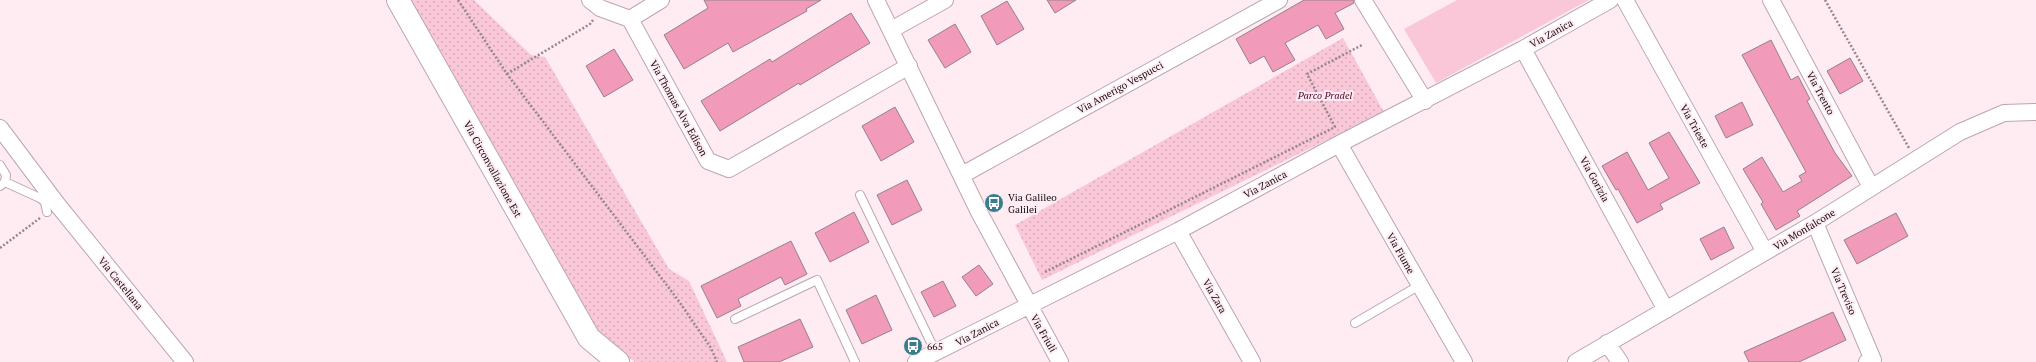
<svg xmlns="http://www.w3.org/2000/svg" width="2036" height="362" viewBox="0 0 2036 362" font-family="'PT Serif',serif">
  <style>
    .grass { fill: #f9c7d8 }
    .park { fill: url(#park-dots) }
    .building { fill: #f19aba; stroke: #958187 }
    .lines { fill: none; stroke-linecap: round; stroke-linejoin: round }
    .lane-casing { stroke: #bba7ad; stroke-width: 10 }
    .street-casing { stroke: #bba7ad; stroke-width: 18 }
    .primary-casing { stroke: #bba7ad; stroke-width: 24 }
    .path { stroke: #95888c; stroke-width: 2.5; stroke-dasharray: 2 2; stroke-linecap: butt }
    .lane { stroke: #fff; stroke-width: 8 }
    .street { stroke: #fff; stroke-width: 16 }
    .primary { stroke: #fff; stroke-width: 22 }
    .labels { text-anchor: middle; stroke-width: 4; stroke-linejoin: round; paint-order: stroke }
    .street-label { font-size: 10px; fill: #110a0c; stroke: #feecf2 }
    .park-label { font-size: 10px; font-style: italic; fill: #53052e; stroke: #feecf2 }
    .poi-label { font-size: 10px; fill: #110a0c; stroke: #feecf2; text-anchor: start }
  </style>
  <defs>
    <pattern id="park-dots" width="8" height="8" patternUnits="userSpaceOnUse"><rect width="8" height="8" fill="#f9c7d8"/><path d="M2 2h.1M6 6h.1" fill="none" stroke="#d4aab8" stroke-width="1.8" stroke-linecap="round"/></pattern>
  </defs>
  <rect width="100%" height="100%" fill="#feecf2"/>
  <path class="grass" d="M1457,0H1589L1436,83L1404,29Z"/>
  <path class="park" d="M411,0H474L531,55L545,57L669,269L689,281L727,362H635L594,332Z
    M1343,38L1384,112L1042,280L1015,225Z"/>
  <path class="building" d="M704,0H821L806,9L807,11L733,52L728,43L684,69L664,35L708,8Z
    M1047,0H1076L1055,13Z
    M1304,0H1354V3L1335,13L1344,29L1326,39L1318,25L1285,43L1295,60L1273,72L1264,56L1250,64L1236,39Z
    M1007,1L1024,29L997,45L981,16Z
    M851,13L870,43L800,85L799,83L720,131L701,101L770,59L772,62Z
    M955,24L971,52L945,68L928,40Z
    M1771,40L1791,80L1798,76L1810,99L1807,101L1835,153L1852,176L1797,211L1800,216L1776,230L1761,204L1763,202L1743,169L1762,157L1783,192L1802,181L1799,176L1806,172L1742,55Z
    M614,49L633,80L604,97L586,66Z
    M1850,58L1863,81L1840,94L1827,71Z
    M1742,102L1753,125L1726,138L1715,116Z
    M895,107L914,142L881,161L862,126Z
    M1669,132L1700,183L1660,204L1663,209L1637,223L1618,189L1616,190L1602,166L1627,152L1648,190L1669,178L1649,143Z
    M907,180L922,210L892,225L877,195Z
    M854,212L869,242L830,262L815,233Z
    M1896,213L1908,236L1857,264L1844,240Z
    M1724,227L1734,248L1711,260L1700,239Z
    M791,241L807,274L785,285L781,277L738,299L741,306L717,318L701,286Z
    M979,265L993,284L976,296L962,277Z
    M943,281L956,306L934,317L921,292Z
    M876,295L892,330L862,344L846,310Z
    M1833,312L1846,340L1799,362H1749L1744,352Z
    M800,319L813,347L779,362H744L738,347Z"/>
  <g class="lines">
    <defs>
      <path id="lane" d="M0,165L6,175L5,182
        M0,186L5,182L40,198L45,202L47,212
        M860,195L936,353
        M735,319L817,280L855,362
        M1355,323L1420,285"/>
      <path id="street" d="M590,0L600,8L630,19L708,161L729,169L909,66
        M876,0L979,212L1060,362
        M1363,0L1425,101
        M1625,0L1765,252
        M1771,0L1871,187
        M630,19L661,0
        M891,30L945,0
        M1523,49L1666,310
        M0,128L57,204L185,362
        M1339,144L1464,362
        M962,175L1279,0
        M1815,223L1873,360L1867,362
        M1178,231L1252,362
        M1607,343L1620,362
        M916,362L1178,231L1339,144L1523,49L1610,0
        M1576,362L1815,223L1960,132L2004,113L2036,112"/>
      <path id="primary" d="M398,0L589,338L618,362"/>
    </defs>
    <use href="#lane" class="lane-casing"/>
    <use href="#street" class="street-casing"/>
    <use href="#primary" class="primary-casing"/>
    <path class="path" d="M458,0L507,74L678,300L711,348L717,362
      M1825,0L1909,148
      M507,74L590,24L593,20
      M0,248L40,218
      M1045,272L1335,127L1307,74L1362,45"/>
    <use href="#lane" class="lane"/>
    <use href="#street" class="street"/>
    <use href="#primary" class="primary"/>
  </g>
  <defs>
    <symbol id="bus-disc" viewBox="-11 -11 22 22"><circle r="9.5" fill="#3a7d8e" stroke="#feecf2"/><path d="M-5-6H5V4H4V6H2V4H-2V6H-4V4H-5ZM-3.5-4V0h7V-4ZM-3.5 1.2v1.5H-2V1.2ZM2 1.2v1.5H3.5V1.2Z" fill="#fff"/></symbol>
  </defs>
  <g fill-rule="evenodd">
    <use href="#bus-disc" x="983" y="192" width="22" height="22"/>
    <use href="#bus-disc" x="902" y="335" width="22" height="22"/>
  </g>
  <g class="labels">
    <g class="street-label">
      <text transform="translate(1551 33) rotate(-29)" y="4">Via Zanica</text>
      <text transform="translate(1120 87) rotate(-29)" y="4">Via Amerigo Vespucci</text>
      <text transform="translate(1821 93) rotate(62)" y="4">Via Trento</text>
      <text transform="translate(679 108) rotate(61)" y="4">Via Thomas Alva Edison</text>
      <text transform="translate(1695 126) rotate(61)" y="4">Via Trieste</text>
      <text transform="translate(493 169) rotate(61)" y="4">Via Circonvallazione Est</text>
      <text transform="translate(1595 179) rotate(61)" y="4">Via Gorizia</text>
      <text transform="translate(1265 184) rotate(-28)" y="4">Via Zanica</text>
      <text transform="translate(1804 229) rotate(-31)" y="4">Via Monfalcone</text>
      <text transform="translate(1401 253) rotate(60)" y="4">Via Fiume</text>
      <text transform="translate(121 283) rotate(51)" y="4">Via Castellana</text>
      <text transform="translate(1844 291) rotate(67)" y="4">Via Treviso</text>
      <text transform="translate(1215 296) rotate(60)" y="4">Via Zara</text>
      <text transform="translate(977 332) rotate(-28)" y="4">Via Zanica</text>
      <text transform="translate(1044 333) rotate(60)" y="4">Via Friuli</text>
    </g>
    <g class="park-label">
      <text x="1325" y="99">Parco Pradel</text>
    </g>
    <g class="poi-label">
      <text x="1008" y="201">Via Galileo<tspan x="1008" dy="12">Galilei</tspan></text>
      <text x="927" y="350">665</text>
    </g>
  </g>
</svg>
